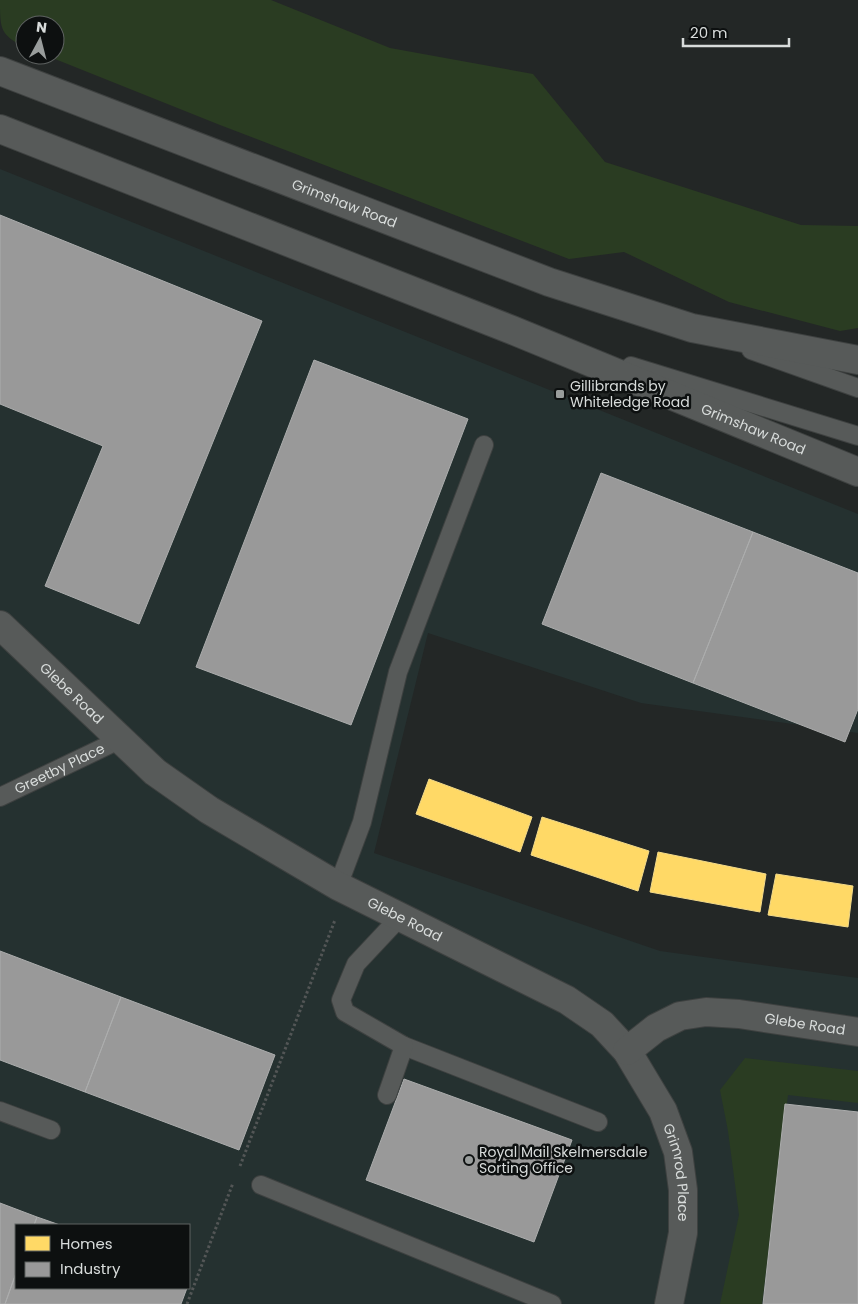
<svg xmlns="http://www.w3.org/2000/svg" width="858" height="1304" viewBox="0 0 858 1304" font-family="Poppins,sans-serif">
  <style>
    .built { fill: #253130; fill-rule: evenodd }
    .green { fill: #2a3c22 }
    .homes { fill: #ffd966; stroke: #f3da89 }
    .industry { fill: #999; stroke: #acadad }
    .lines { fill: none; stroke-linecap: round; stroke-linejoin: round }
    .service-casing { stroke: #3e4140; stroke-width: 20 }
    .minor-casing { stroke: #3e4140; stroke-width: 30 }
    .secondary-casing { stroke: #3e4140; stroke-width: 30 }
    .path { stroke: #535656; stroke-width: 3; stroke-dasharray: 2.5 2.5; stroke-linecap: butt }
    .service { stroke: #575a59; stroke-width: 18 }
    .minor { stroke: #575a59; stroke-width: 28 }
    .secondary { stroke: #575a59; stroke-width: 28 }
    .poi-dot { fill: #999d9c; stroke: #0d1010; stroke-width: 2 }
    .labels { text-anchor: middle; stroke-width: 5; stroke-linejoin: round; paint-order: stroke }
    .street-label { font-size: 14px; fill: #d8dcdb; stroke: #0d1010 }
    .poi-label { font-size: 14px; fill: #d8dcdb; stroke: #0d1010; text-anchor: start }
  </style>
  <rect width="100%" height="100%" fill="#232726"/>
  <path class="built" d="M0,169L858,514V733L641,703L428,633L374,853L660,951L858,978V1304H0ZM16,1225H189V1288H16Z"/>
  <path class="green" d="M0,0H271L390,48L533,74L605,162L801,225L858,226V328L840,331L729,302L624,252L569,259L220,125L45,55H55V25H25V47C0,35 0,29 0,0Z
    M745,1058L858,1071V1103L788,1095L762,1304H720L739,1215L728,1131L720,1090Z"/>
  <path class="homes" d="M429,779L532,817L520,852L416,814Z
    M542,817L649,851L638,891L531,855Z
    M658,852L766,874L760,912L650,892Z
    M776,874L853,886L848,927L768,915Z"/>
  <path class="industry" d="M0,215L262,321L139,624L45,586L103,446L0,404Z
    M314,360L468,419L351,725L196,667Z
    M601,473L753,532L693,683L542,624Z
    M753,532L858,573V709L845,742L693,683Z
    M0,951L121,997L85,1092L0,1060Z
    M121,997L275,1055L239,1150L85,1092Z
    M404,1079L572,1140L534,1242L366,1180Z
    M785,1104L858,1112V1304H763Z
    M0,1203L37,1217L34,1225H16V1273L5,1304H0Z
    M37,1217L60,1225H34Z
    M16,1273V1288H187L181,1304H5Z"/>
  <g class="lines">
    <defs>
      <g id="service">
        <path d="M751,350L858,388"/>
        <path d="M631,366L858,436"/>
        <path id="s1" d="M0,797L121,739"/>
        <path d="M338,886L362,822L398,672L484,445"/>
        <path d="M404,1046L598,1122"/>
        <path d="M387,1095L404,1046L345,1012L341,1000L356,964L400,917"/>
        <path d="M0,1111L51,1130"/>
        <path d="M261,1185L552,1304"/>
      </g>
      <g id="minor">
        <path id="s2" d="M0,625L155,772L209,810L338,886L567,1000L602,1024L627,1051L663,1111L678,1152L683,1190V1233L669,1304"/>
        <path id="s3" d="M627,1051L656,1028L680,1016L706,1012L739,1014L858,1032"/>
      </g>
      <g id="secondary">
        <path id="s4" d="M0,71L549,282L692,328L858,360"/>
        <path id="s5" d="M0,129L512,330L858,472"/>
      </g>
    </defs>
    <use href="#service" class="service-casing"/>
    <use href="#minor" class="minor-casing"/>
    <use href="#secondary" class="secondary-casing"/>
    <path class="path" d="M240,1166L335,920
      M187,1304L233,1183"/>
    <use href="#service" class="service"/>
    <use href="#minor" class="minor"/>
    <use href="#secondary" class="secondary"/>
  </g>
  <g class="poi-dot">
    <rect x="555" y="389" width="10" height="10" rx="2.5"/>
    <circle cx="469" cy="1160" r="5"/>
  </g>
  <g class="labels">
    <g class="street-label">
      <text dy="5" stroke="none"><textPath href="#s4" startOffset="369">Grimshaw Road</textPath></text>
      <text dy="5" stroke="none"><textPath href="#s5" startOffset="811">Grimshaw Road</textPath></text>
      <text dy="5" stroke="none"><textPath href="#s2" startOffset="99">Glebe Road</textPath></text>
      <text dy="5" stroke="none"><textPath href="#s1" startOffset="66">Greetby Place</textPath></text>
      <text dy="5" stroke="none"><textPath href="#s2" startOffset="504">Glebe Road</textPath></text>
      <text dy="5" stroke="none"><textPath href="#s3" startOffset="190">Glebe Road</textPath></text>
      <text dy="5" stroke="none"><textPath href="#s2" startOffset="898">Grimrod Place</textPath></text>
    </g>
    <g class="poi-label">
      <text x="570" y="391">Gillibrands by<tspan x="570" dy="16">Whiteledge Road</tspan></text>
      <text x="479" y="1157">Royal Mail Skelmersdale<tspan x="479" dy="16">Sorting Office</tspan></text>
    </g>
  </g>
  <rect x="15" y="1224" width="175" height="65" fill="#0d1010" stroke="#5e6261"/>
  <rect x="25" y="1236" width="25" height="15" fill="#ffd966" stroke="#5e6261"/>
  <text x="60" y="1249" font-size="15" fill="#d8dcdb">Homes</text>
  <rect x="25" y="1262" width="25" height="15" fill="#999999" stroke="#5e6261"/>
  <text x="60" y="1274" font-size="15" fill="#d8dcdb">Industry</text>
  <g transform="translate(40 40) rotate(7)"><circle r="24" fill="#0d1010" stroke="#5e6261"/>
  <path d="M0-4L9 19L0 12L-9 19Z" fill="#999d9c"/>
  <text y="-8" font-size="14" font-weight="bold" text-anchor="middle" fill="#d8dcdb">N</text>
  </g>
  <path d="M683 38v8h106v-8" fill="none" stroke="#d8dcdb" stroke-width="2.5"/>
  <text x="690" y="38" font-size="15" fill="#d8dcdb" stroke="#0d1010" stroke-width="4" paint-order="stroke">20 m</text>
</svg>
